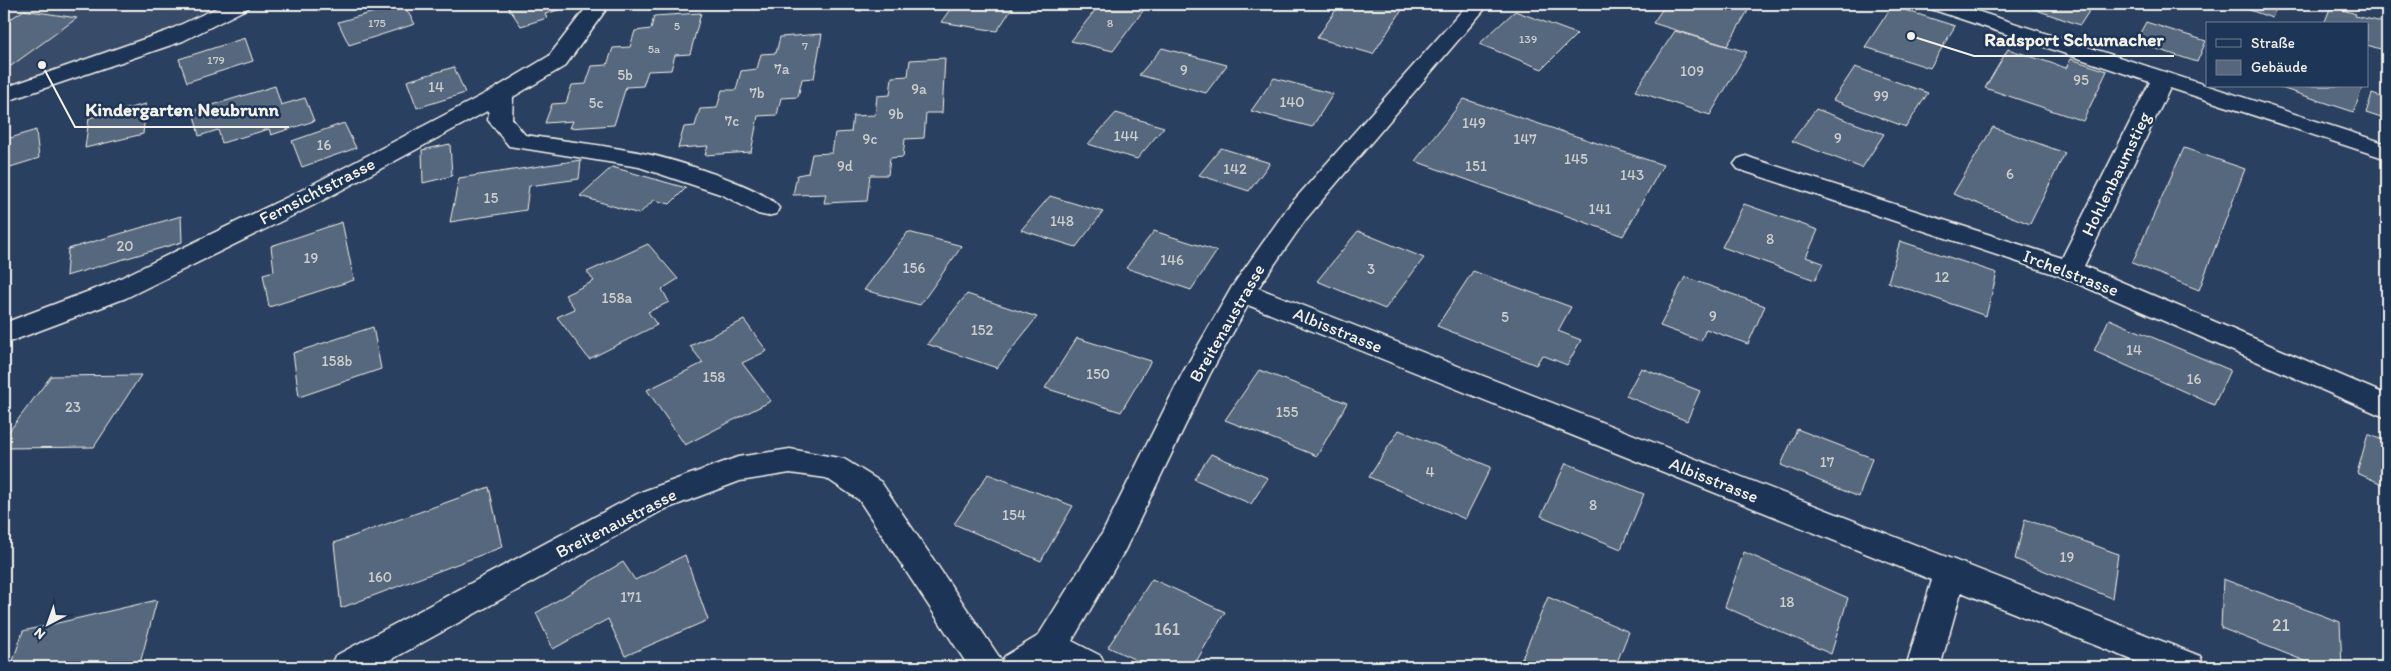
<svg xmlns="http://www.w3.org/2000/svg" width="2391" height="671" viewBox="0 0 2391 671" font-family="Itim,sans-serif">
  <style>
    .built { fill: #374c69 }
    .building { fill: #56677d; stroke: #f4f1e8 }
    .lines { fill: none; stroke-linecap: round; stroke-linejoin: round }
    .minor-casing { stroke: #f4f1e8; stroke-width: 3 }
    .minor { fill: #1d3557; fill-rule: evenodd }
    .labels { text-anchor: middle; stroke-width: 5; stroke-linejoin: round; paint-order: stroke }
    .far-number-label { font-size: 12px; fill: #cccecd }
    .number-label { font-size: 15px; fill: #cccecd }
    .street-label { font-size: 18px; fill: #f4f1e8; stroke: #1d3557 }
    .near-number-label { font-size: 18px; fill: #cccecd }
    .leader { fill: none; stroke: #f4f1e8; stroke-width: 2 }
    .callout-dot { fill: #f4f1e8; stroke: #1d3557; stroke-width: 2 }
    .callout-label { font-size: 19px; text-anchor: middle; font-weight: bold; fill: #f4f1e8; stroke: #1d3557; stroke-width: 5; stroke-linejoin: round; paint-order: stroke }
  </style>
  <rect width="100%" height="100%" fill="#2a4060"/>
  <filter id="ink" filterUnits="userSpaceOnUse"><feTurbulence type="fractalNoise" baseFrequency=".02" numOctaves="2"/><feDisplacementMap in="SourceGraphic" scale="10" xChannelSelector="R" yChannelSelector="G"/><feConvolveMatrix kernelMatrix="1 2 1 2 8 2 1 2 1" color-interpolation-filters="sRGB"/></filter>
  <g filter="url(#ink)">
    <path class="built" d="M5,4H228L155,39L4,90Z"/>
    <path class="building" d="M403,4L415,24L349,45L338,22Z
      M506,4H578L545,14L547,18L521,26Z
      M815,4H868L861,11Z
      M954,4H1015L997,31L941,22Z
      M1100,4H1148L1113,51L1071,41Z
      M1340,4H1406L1373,54L1317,38Z
      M1666,4H1752L1727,46L1653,23Z
      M2019,4H2090L2093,5L2080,25Z
      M2233,4H2278L2272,18Z
      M1892,6L1955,26L1930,68L1865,47Z
      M2331,6L2356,14L2355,16L2387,23V51L2367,45V24H2324Z
      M24,10L77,18L4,71V20H9Z
      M1515,11L1577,34L1542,69L1479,44Z
      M701,13L690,54L675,55L671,70L648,71L643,86L626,87L614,125L570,128L573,121L545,123L552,104L566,103L572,85L586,84L592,66L607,65L613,48L630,47L635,31L651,29L654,16Z
      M2146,22L2206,41L2197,62L2135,42Z
      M1675,31L1747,52L1710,115L1635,91Z
      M822,34L814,78L802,79L798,97L781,98L777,115L758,116L751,152L705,155L708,146L678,148L684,127L695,126L700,109L717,108L722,90H736L741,71L757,69L761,54L776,53L780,37Z
      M245,38L253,61L187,82L179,59Z
      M1162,48L1227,65L1206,93L1139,75Z
      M2008,49L2066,68L2071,59L2107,71L2083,121L1985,88Z
      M945,58L942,113H926L924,138L905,139L903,157L890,158L888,175H870L867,201L824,203L826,194L793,195L797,175L808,173L812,154L832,153L835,133L851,132L853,116L875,115L877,96L890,95L892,77L908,76L910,60Z
      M454,67L465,93L417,108L407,81Z
      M1855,67L1928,93L1906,127L1833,100Z
      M1274,78L1333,94L1312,127L1251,111Z
      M275,86L281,105L305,98L314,121L271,135L269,129L222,143L218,130L199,136L193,111Z
      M2275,86H2357L2362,88L2354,112Z
      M2372,94L2387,99V120L2366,113Z
      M1464,99L1663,165L1623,236L1415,161Z
      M146,104L143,134L85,148L89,118Z
      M1816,109L1884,134L1862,168L1792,141Z
      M1116,113L1164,127L1137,159L1088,144Z
      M344,123L356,148L302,167L292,141Z
      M1993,127L2065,153L2030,224L1953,194Z
      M36,130L39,158L4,169V140Z
      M450,144L452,176L423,183L422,150Z
      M1221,148L1270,163L1249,191L1199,175Z
      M2184,148L2245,169L2199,290L2132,263Z
      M581,160L579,179L529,186L526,210L450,222L459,178Z
      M612,167L686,188L670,204L654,200L639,214L580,196Z
      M1050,196L1103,212L1076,247L1021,230Z
      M1744,204L1818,230L1806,257L1823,263L1815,280L1722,247Z
      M181,216L182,242L66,276L68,249Z
      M342,222L354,280L269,307L263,274L274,271L271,246Z
      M1154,231L1217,251L1191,290L1126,268Z
      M1358,231L1424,258L1385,309L1317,281Z
      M908,232L962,246L920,305L864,290Z
      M1900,241L1997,273L1986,316L1888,282Z
      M648,244L678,279L662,289L669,302L648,312L657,325L589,359L557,317L575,309L565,295L594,281L587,272Z
      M1473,271L1571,307L1558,331L1581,340L1567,365L1542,355L1536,365L1437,326Z
      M1685,277L1765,306L1748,344L1706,329L1701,341L1660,326Z
      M967,294L1037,317L997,368L927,344Z
      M2109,319L2230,370L2214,405L2094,351Z
      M744,320L767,351L742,363L771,401L685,445L647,390L703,363L690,346Z
      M373,327L381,369L299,397L293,353Z
      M1077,338L1151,361L1121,412L1045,388Z
      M1641,368L1700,391L1687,421L1626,396Z
      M1259,370L1347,403L1317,456L1225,420Z
      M141,375L94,447L4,448V438L51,376Z
      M1797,429L1872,458L1859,497L1781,465Z
      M1399,430L1491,467L1465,519L1369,477Z
      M2368,434L2387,442V486L2357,473Z
      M1211,454L1268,478L1251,504L1194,479Z
      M1566,463L1644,494L1621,549L1541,516Z
      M988,474L1073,506L1041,561L954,524Z
      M489,487L502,547L341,608L334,543Z
      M2025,519L2118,554L2112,598L2015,559Z
      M1744,552L1848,598L1831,654L1725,607Z
      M685,555L708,620L625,656L608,619L553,649L536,613L623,562L635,580Z
      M1152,579L1225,612L1193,667H1151L1108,647Z
      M2223,579L2340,622L2342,667H2320L2221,628Z
      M1548,597L1629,632L1615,667H1530L1520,663Z
      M157,600L139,667H11L23,631Z
      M1284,660L1298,667H1280Z"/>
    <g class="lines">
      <defs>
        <path id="minor" d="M225,4H251L248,8L183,41L4,102V88L167,31Z
          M589,4H610L565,66L513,97L512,119L525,135C564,141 604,145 642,153C669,158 766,187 779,208L776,214L767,216L758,214L723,195L639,167L509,146L488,120L489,110L314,205L126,298L4,344V323L108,284L296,193L494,89L549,56Z
          M1468,4H1489L1306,219L1258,288L2200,656L2205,667H2150L1961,592L1940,667H1906L1932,580L1248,305L1210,374L1125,550L1072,641L1101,656L1106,667H1057L1051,664L1046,667H969L859,500L826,478L790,473L740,481L663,510L378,667H330L335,656L641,492L738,457L790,449L844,459L881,482L1002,661L1005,656L1038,636L1103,532L1182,374L1233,285L1288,207Z
          M1925,4H1955L2387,144V159L2170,88L2084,266L2387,395V418L2060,276L1738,169L1734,164L1738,159L1746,156L1754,159L2062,258L2150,82L1928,8Z"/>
      </defs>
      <use href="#minor" class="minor-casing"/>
      <use href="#minor" class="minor"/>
    </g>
  </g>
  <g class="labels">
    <g class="far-number-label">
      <text x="377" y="27">175</text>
      <text x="1110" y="27">8</text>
      <text x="677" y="30">5</text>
      <text x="1528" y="43">139</text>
      <text x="805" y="50">7</text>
      <text x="654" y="53">5a</text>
      <text x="216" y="64">179</text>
    </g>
    <g class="number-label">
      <text x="782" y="74">7a</text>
      <text x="1184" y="75">9</text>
      <text x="1692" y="76">109</text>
      <text x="625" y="80">5b</text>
      <text x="2081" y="85">95</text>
      <text x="436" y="92">14</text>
      <text x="919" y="94">9a</text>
      <text x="757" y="98">7b</text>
      <text x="1881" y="101">99</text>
      <text x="1292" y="107">140</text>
      <text x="596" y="108">5c</text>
      <text x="896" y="119">9b</text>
      <text x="732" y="126">7c</text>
      <text x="1474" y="128">149</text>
      <text x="1126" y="141">144</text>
      <text x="1838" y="143">9</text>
      <text x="870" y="144">9c</text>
      <text x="1525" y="144">147</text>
      <text x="324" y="150">16</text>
      <text x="1576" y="164">145</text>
      <text x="845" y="171">9d</text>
      <text x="1476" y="171">151</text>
      <text x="1235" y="174">142</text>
      <text x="2010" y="179">6</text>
      <text x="1632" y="180">143</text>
      <text x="491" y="203">15</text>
      <text x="1600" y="214">141</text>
      <text x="1062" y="226">148</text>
      <text x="1770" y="244">8</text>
      <text x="125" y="251">20</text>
      <text x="311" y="263">19</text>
      <text x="1172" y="265">146</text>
      <text x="914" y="273">156</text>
      <text x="1371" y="274">3</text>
      <text x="1942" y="282">12</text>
      <text x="617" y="303">158a</text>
      <text x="1713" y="321">9</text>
      <text x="1505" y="322">5</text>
      <text x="982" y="335">152</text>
      <text x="2134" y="355">14</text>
      <text x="337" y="366">158b</text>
      <text x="1098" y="379">150</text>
      <text x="714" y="382">158</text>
      <text x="2194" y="384">16</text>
      <text x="73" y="412">23</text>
      <text x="1287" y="417">155</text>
      <text x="1827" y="467">17</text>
      <text x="1430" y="477">4</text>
      <text x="1593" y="510">8</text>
      <text x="1014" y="520">154</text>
      <text x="2067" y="562">19</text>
      <text x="380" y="582">160</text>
      <text x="631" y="602">171</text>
      <text x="1787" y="607">18</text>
    </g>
    <g class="street-label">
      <text transform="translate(2116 174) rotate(-64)" y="6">Hohlenbaumstieg</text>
      <text transform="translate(317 191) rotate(-27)" y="6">Fernsichtstrasse</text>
      <text transform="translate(2071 273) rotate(21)" y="6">Irchelstrasse</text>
      <text transform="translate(1227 323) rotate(-60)" y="6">Breitenaustrasse</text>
      <text transform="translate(1338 330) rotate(22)" y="6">Albisstrasse</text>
      <text transform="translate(1714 480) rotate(22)" y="6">Albisstrasse</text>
      <text transform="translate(616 523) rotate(-27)" y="6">Breitenaustrasse</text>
    </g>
    <g class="near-number-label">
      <text x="2281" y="631">21</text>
      <text x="1167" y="635">161</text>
    </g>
  </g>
  <path class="leader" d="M1911 36L1974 56H2174M42 65L75 127H289"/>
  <g class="callout-dot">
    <circle cx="1911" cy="36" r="5"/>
    <circle cx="42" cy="65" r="5"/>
  </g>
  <g class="callout-label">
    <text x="2074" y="46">Radsport Schumacher</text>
    <text x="182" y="116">Kindergarten Neubrunn</text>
  </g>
  <rect width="2391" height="671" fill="none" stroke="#1d3557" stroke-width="20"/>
  <rect x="10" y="10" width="2371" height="651" fill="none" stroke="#f4f1e8" stroke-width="2" filter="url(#ink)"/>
  <rect x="2206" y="22" width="162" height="65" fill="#1d3557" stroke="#738091"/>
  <rect x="2216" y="39" width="25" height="8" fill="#1d3557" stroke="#738091"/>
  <text x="2251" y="48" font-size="15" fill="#f4f1e8">Straße</text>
  <rect x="2216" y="60" width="25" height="15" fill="#56677d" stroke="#738091"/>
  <text x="2251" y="72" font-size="15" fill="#f4f1e8">Gebäude</text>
  <g transform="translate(48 624) rotate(221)" stroke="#1d3557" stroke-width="4" paint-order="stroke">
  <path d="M0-4L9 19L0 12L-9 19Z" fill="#f4f1e8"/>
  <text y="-8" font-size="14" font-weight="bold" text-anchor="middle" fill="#f4f1e8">N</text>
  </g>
</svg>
